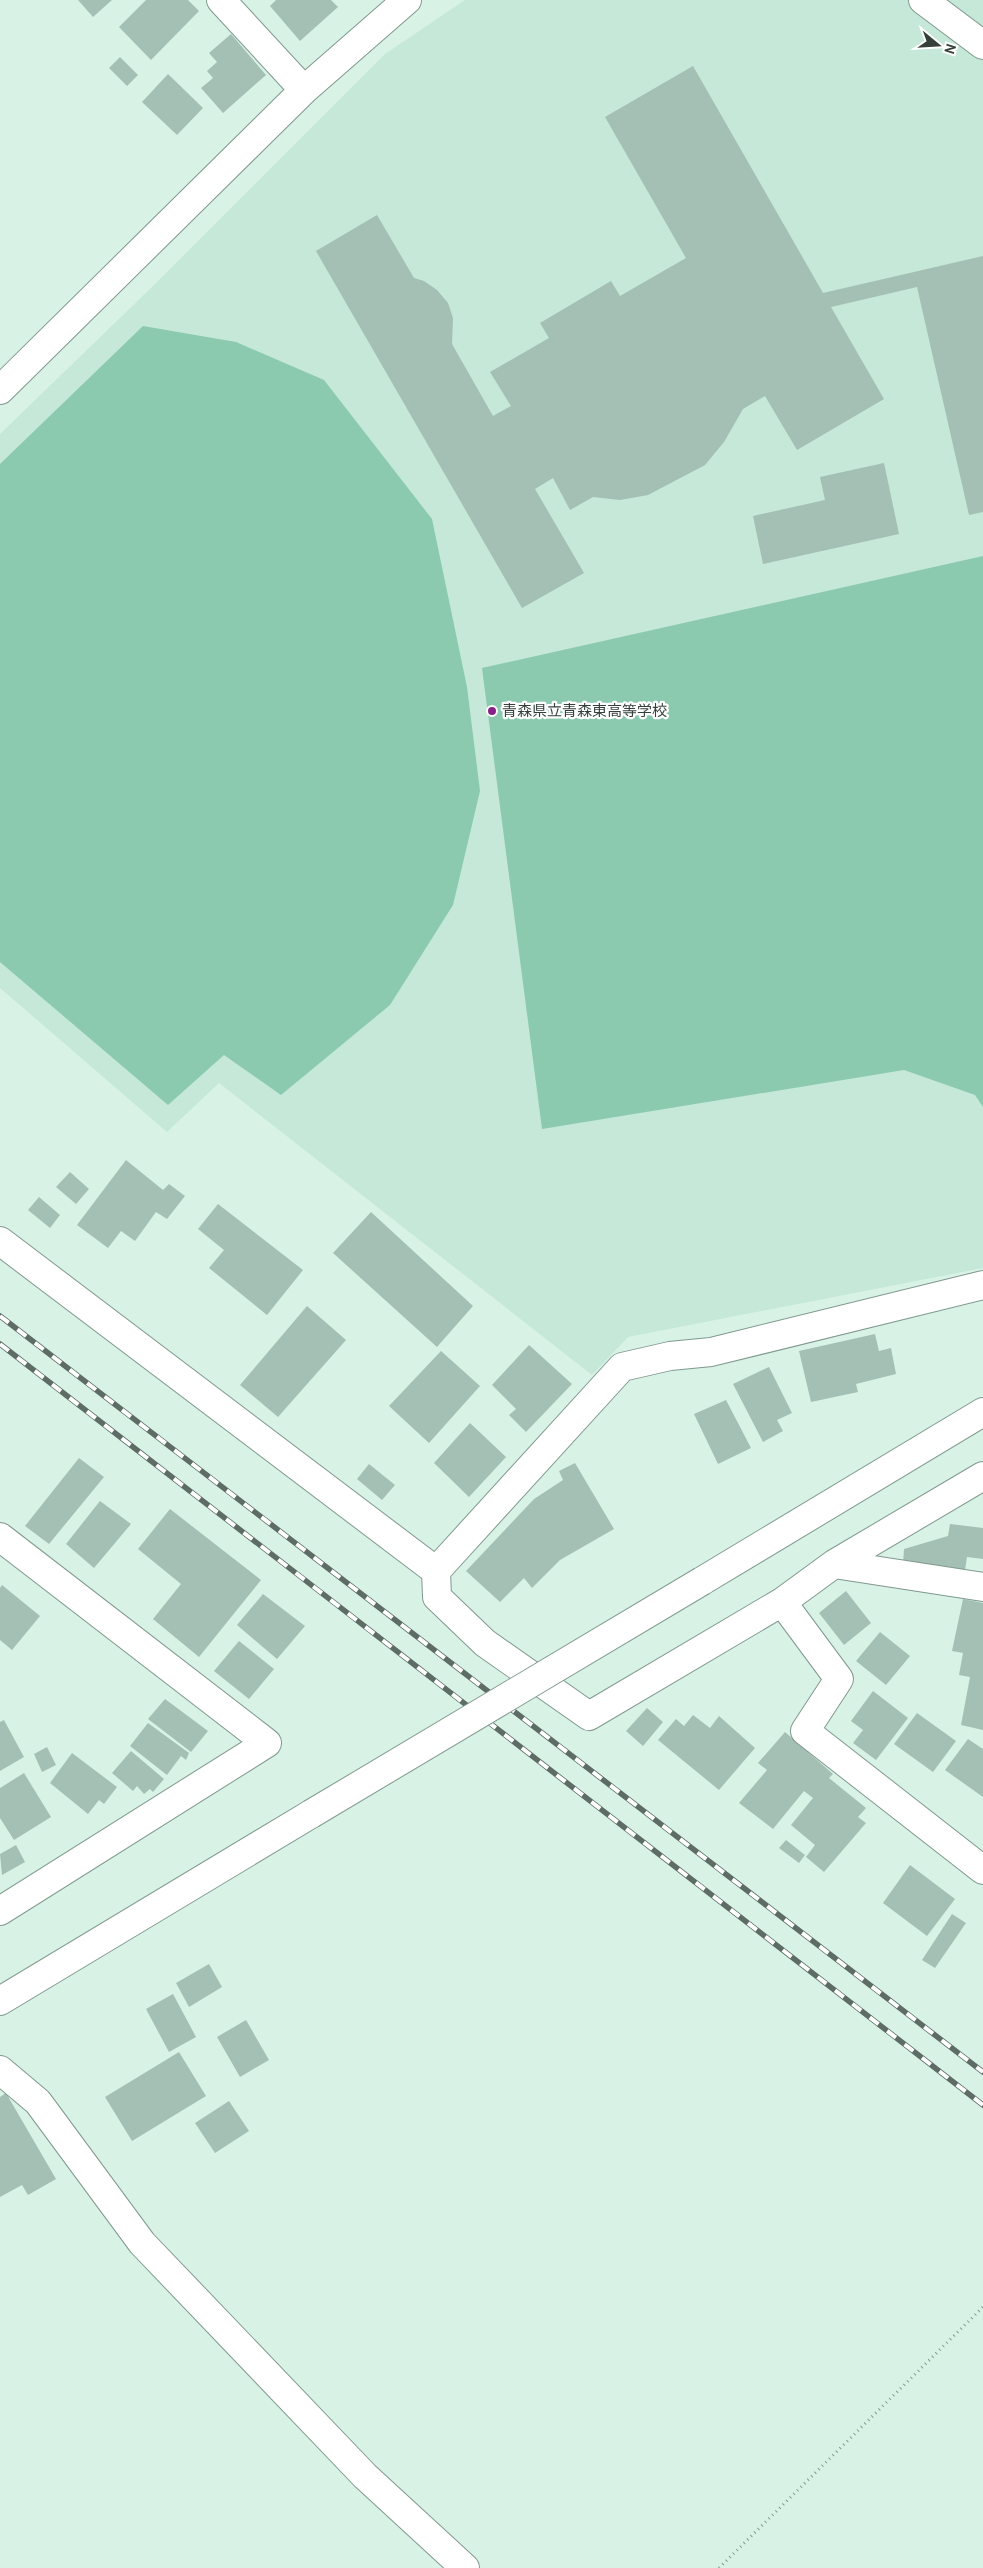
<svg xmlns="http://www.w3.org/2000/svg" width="983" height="2568" viewBox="0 0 983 2568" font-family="'PT Sans','Noto Sans JP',sans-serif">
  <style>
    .built { fill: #c5e8d8 }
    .green { fill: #8ccab0 }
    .building { fill: #a4bfb3 }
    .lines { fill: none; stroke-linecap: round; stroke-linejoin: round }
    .minor-casing { stroke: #80998e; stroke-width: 30 }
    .path { stroke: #879a91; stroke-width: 3; stroke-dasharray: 1 4; stroke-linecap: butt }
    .minor { stroke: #fff; stroke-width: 28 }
    .rail-casing { stroke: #5d6c65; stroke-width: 5.5 }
    .rail { stroke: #fff; stroke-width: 4; stroke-dasharray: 11; stroke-linecap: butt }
    .minor-bridge-casing { stroke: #80998e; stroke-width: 30; stroke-linecap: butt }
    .minor-bridge { stroke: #fff; stroke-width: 28 }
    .poi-dot { fill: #872087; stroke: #fff; stroke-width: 2 }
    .labels { text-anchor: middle; stroke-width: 4.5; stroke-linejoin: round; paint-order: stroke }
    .poi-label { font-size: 15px; fill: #35403b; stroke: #fff; text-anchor: start }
  </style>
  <rect width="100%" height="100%" fill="#d8f3e6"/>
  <path class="built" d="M465,0H983V1268L628,1337L592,1375L219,1083L167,1132L0,988V434L154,285L385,54Z"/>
  <path class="green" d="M143,326L236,342L324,380L432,519L467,687L480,791L453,905L390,1005L281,1095L224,1055L168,1105L0,962V464Z
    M983,556V1107L975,1095L904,1070L542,1129L482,668Z"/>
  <path class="building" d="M78,0H112L93,17Z
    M146,0H188L199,11L151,60L119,27Z
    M276,0H331L338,7L300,41L270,6Z
    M231,34L266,75L223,113L201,88L213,78L207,71L217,62L209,53Z
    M120,57L138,75L127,86L109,68Z
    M693,66L823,293L983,256V512L969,515L917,287L831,307L884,399L797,450L765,396L743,409L724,442L705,465L648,495L620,500L593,497L570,510L553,478L535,489L584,573L522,608L316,251L377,215L414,278L424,281L437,290L448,303L453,318L452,344L493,416L511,406L490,372L549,338L540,323L611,281L620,296L686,258L605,117Z
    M168,74L203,108L177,135L142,102Z
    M884,463L899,534L763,564L753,516L825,500L820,477Z
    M126,1160L163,1190L169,1184L185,1196L167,1219L156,1212L135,1241L121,1231L108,1248L77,1225Z
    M70,1172L89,1189L76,1204L56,1187Z
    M39,1197L60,1215L50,1228L28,1210Z
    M218,1204L303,1270L267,1315L209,1268L224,1250L198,1229Z
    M371,1212L473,1306L437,1347L333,1253Z
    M307,1306L346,1340L278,1417L240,1385Z
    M875,1334L879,1351L891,1348L896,1374L856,1384L858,1392L811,1402L799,1351Z
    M529,1345L572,1384L526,1432L509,1415L516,1409L492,1385Z
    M441,1351L480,1386L429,1443L389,1406Z
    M769,1367L792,1413L777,1420L783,1431L763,1442L733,1384Z
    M726,1400L751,1448L718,1464L694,1414Z
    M470,1423L506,1457L469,1497L434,1463Z
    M79,1458L104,1477L49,1544L25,1526Z
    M575,1463L614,1529L560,1560L532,1588L524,1578L500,1602L466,1571L534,1499L563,1480L559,1471Z
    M369,1464L395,1485L382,1500L357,1479Z
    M100,1501L131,1524L94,1568L66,1544Z
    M170,1509L261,1580L199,1657L153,1619L181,1584L138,1549Z
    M950,1524L983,1528V1559L967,1557L965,1570L903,1564L904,1549L948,1536Z
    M2,1585L40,1616L12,1650L0,1640V1588Z
    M846,1591L871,1623L844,1645L819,1613Z
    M263,1594L305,1626L277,1659L237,1625Z
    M963,1599L983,1603V1730L961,1725L970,1677L959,1675L963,1653L952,1651Z
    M880,1632L910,1656L886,1685L856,1661Z
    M239,1641L274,1669L249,1699L214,1671Z
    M873,1691L908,1718L876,1760L853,1743L863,1730L851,1721Z
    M165,1699L208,1731L191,1752L148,1719Z
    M647,1708L663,1722L643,1746L626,1731Z
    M917,1713L956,1741L933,1772L894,1744Z
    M693,1715L710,1728L719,1716L755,1748L719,1790L658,1740L676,1719L684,1726Z
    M4,1720L24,1757L0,1771V1722Z
    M148,1723L189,1753L186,1760L181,1756L167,1775L130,1746Z
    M785,1732L833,1774L829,1778L866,1808L858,1817L866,1823L824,1872L806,1857L815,1845L791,1825L813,1798L804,1791L773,1829L739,1803L767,1770L758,1763Z
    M968,1739L983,1749V1797L945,1770Z
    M47,1747L56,1765L42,1772L34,1754Z
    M131,1751L164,1779L153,1792L150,1789L144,1794L137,1786L133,1791L112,1773Z
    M72,1753L117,1787L104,1804L99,1800L88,1814L50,1783Z
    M24,1773L51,1817L14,1840L0,1818V1788Z
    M786,1840L805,1855L799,1863L779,1848Z
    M16,1845L25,1862L2,1875L0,1854Z
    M910,1865L955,1899L927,1936L883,1903Z
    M952,1914L966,1923L935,1968L922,1960Z
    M209,1964L222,1987L189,2007L176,1983Z
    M173,1994L196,2037L169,2052L146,2009Z
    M246,2020L269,2060L240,2077L217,2037Z
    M179,2052L206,2096L132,2141L105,2097Z
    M6,2093L56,2179L28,2195L22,2185L0,2197V2097Z
    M229,2101L249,2131L215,2153L195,2123Z"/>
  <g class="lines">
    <defs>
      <path id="minor" d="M221,0L304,90
        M923,0L983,45
        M0,390L304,90L407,0
        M0,1241L436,1571
        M983,1285L711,1352L670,1356L622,1367L436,1571L437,1597L485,1643L589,1716L782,1602L834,1564L983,1476
        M0,1537L267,1743L0,1911
        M834,1564L983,1587
        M702,1581L983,1412
        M782,1602L839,1679L805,1731L983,1870
        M0,2001L311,1814
        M0,2070L38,2102L142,2243L365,2476L465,2568"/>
    </defs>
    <use href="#minor" class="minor-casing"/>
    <path class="path" d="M719,2568L983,2307"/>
    <use href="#minor" class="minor"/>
    <defs>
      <path id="rail" d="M0,1316L983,2072
        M0,1344L983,2105"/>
    </defs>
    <use href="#rail" class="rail-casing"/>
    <use href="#rail" class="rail"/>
    <defs>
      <path id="minor-bridge" d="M311,1814L702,1581"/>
    </defs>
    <use href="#minor-bridge" class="minor-bridge-casing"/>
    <use href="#minor-bridge" class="minor-bridge"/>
  </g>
  <circle class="poi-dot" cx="492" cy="711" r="5"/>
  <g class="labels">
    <g class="poi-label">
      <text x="502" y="716">青森県立青森東高等学校</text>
    </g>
  </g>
  <g transform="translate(938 45) rotate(108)" stroke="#ffffff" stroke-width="4" paint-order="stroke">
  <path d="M0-4L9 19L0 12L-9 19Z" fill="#35403b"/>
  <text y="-8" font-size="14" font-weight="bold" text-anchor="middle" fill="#35403b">N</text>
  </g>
</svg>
